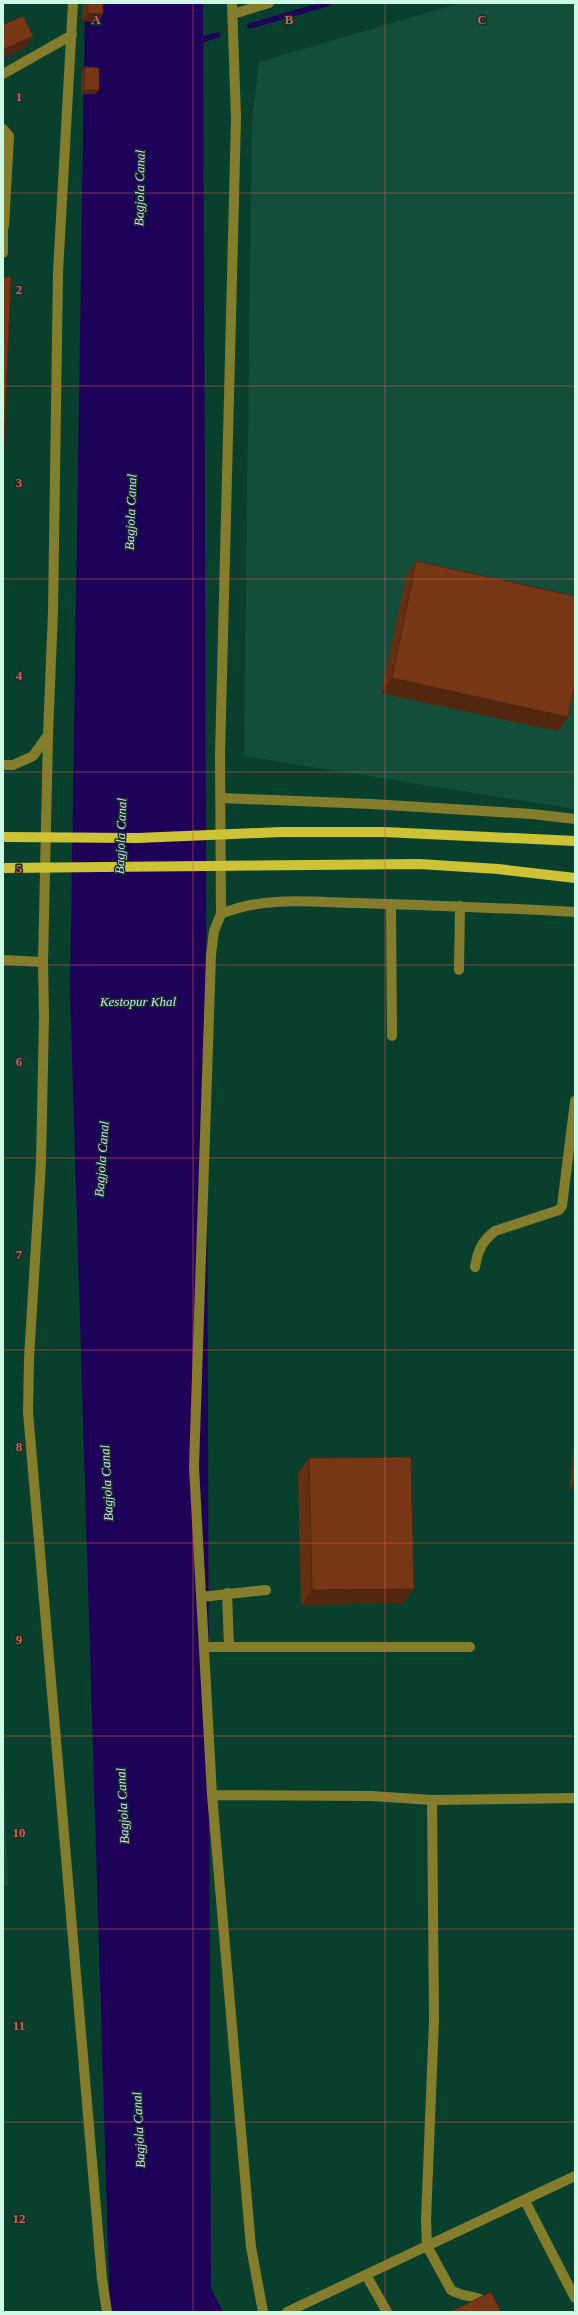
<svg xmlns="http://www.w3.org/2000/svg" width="578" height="2315" viewBox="0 0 578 2315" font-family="Georgia,serif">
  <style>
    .built { fill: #134e3a }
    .water { fill: #1e0259 }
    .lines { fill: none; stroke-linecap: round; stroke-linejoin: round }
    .stream { stroke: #1e0259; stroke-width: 5.5 }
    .minor { stroke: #847e2c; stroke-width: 10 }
    .major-bridge { stroke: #cec334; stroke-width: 10 }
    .wall { fill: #662f13 }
    .shaded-wall { fill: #53260f }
    .building { fill: #773716; stroke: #53260f }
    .grid { fill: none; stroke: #d45c57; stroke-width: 1; stroke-opacity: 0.55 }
    .labels { text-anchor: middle; stroke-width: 3; stroke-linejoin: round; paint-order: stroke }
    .water-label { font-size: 13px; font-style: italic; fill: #dadbf8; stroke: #143226 }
    .grid-label { font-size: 13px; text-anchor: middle; font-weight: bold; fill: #d45c57; stroke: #143226; stroke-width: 3; stroke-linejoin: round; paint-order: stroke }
  </style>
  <rect width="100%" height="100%" fill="#09402d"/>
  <path class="built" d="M460,3H575V809L244,756L252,121L259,62Z
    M3,1735L8,1886H3Z"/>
  <path class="water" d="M85,3H203L211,2288L223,2312H110L70,991Z"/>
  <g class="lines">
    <path class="stream" d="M250,26L329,3
      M197,41L218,35"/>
    <path class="minor" d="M233,14L269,3
      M3,74L72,35
      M3,129L9,136L4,226
      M3,226V253
      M48,735L43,962L44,1017L41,1162L29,1359L28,1412L102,2279L107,2312
      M3,765H13L33,756L48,735L53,611L58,272L73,3
      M221,798L371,804L532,814L575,819
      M391,904L392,1036
      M221,914L220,755L236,118L232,3
      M3,960L43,962
      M459,970L460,906
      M475,1267C478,1251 481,1242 495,1231L559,1210L562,1206L575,1101
      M227,1593L229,1647
      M201,1597L266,1590
      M204,1647H470
      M212,1795L371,1796L432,1800L575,1798
      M432,1800L434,2020L426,2220L427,2246L451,2290C467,2300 483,2292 493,2312
      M525,2201L575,2298
      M366,2275L387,2312
      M263,2312L251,2247L212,1795L194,1467L211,955L214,931L221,914C263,896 310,902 356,903C429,905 502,908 575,912
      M287,2312L575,2176"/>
    <path class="major-bridge" d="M3,837L138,838L281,832H384L575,841
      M3,868L419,864L498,869L575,878"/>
  </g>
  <path class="wall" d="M83,3H103L98,22L82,21Z
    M85,67L96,94H81L82,71Z
    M416,561L568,717L558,731L381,693L406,576Z
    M575,1430V1489H570Z
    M309,1458L414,1589L403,1603L301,1605L298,1473Z"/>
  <path class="shaded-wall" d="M88,13L103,14L98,22L82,21Z
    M33,36L25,48L3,58V50Z
    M84,90H99L96,94H81Z
    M392,678L568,717L558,731L381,693Z
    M575,1481V1489H570Z
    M414,1589L403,1603L301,1605L312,1590Z"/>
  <path class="building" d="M88,3H103V14L88,13Z
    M23,16L33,36L3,50V25Z
    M85,67L99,68V90H84Z
    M3,277H11L3,467Z
    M416,561L575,596V684L568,717L392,678Z
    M411,1457L414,1589L312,1590L309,1458Z
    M491,2292L501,2312H450Z"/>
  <path class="grid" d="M193,3V2312M385,3V2312M3,193H575M3,386H575M3,579H575M3,772H575M3,965H575M3,1158H575M3,1350H575M3,1543H575M3,1736H575M3,1929H575M3,2122H575"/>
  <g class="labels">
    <g class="water-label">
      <text transform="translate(139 188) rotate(-89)" y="5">Bagjola Canal</text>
      <text transform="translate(130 512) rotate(-88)" y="5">Bagjola Canal</text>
      <text transform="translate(120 836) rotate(-88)" y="5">Bagjola Canal</text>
      <text x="138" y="1006">Kestopur Khal</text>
      <text transform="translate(101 1159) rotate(-86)" y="5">Bagjola Canal</text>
      <text transform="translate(106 1483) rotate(-93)" y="5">Bagjola Canal</text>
      <text transform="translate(122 1806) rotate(-93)" y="5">Bagjola Canal</text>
      <text transform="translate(138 2130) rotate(-93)" y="5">Bagjola Canal</text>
    </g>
  </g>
  <g class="grid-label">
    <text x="96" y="24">A</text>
    <text x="289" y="24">B</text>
    <text x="482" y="24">C</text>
    <text x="19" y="101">1</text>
    <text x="19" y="294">2</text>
    <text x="19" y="487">3</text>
    <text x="19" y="680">4</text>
    <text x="19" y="873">5</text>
    <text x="19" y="1066">6</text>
    <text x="19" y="1259">7</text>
    <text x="19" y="1451">8</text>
    <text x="19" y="1644">9</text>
    <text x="19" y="1837">10</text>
    <text x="19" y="2030">11</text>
    <text x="19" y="2223">12</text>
  </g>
  <rect width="578" height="2315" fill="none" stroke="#cdfae5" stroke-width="8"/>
</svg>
